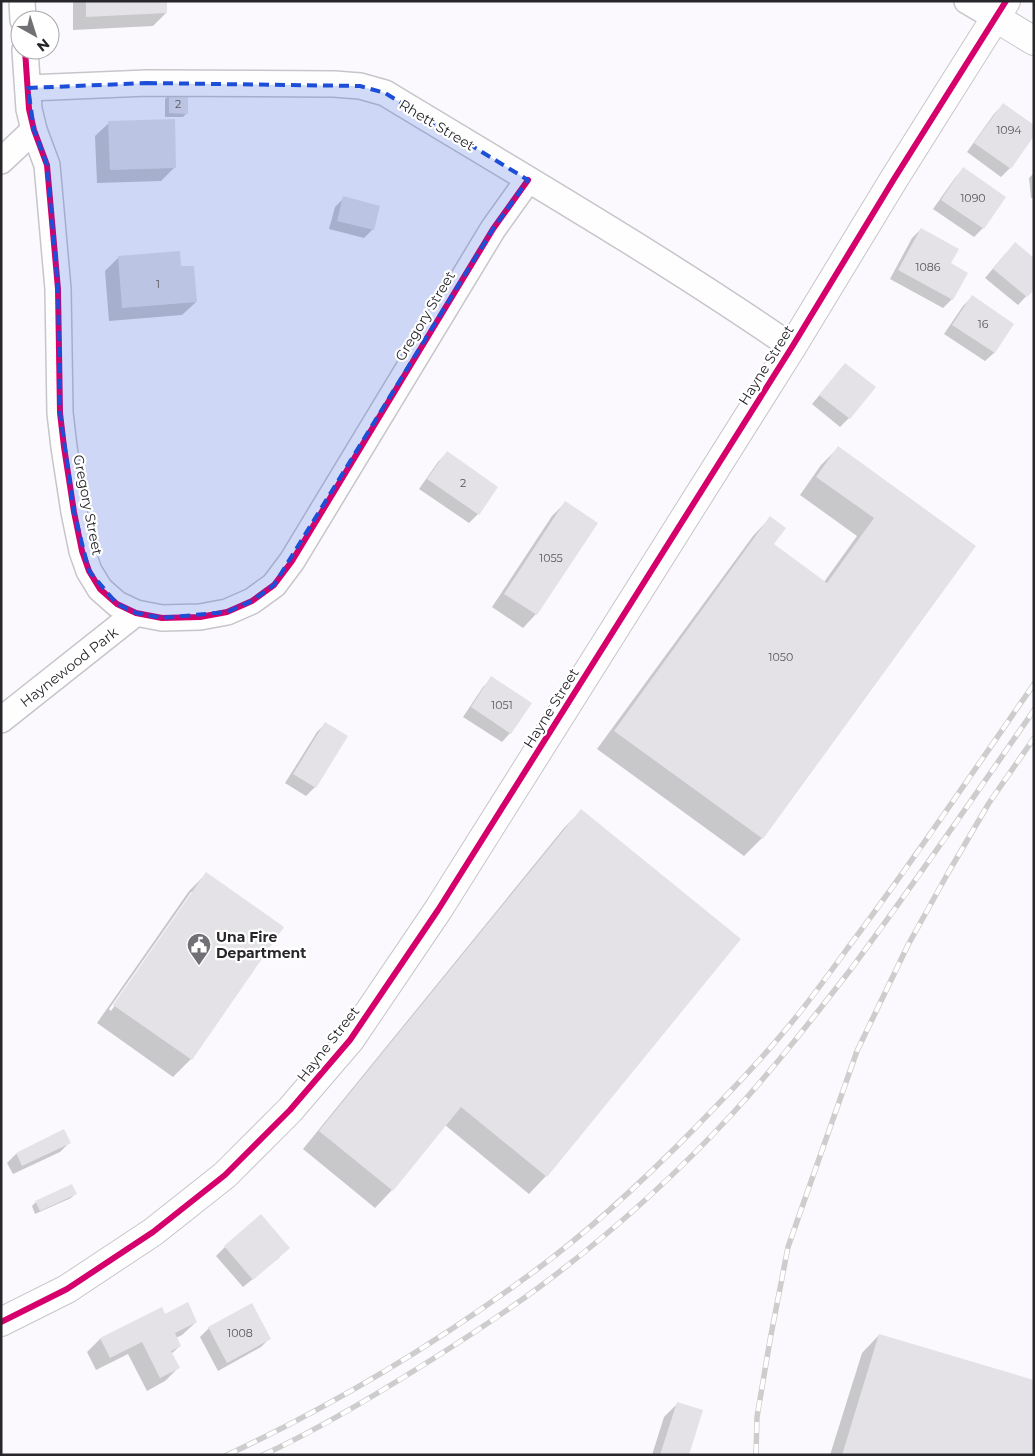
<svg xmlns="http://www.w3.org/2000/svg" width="1035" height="1456" viewBox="0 0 1035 1456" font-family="Montserrat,sans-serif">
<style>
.shadow{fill:#0003;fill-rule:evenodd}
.building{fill:#e4e2e6}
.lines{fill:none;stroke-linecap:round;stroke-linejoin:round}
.street-casing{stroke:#c7c5ca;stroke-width:28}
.secondary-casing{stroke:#c7c5ca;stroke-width:30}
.street{stroke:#fefeff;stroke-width:25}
.secondary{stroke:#fefeff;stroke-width:28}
.rail-casing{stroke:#cdcdcd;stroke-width:5.5}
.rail{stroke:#fff;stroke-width:4;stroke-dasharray:11;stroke-linecap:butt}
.cycleway-casing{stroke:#fff;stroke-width:9}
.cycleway{stroke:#d6006c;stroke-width:6}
.marked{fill:#1d4ed8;fill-opacity:0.2;stroke:#1d4ed8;stroke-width:4;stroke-dasharray:10 6;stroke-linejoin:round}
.labels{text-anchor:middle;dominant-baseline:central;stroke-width:4.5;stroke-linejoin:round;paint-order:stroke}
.number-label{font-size:11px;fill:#58575c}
.street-label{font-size:14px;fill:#27262b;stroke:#fff}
.poi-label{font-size:14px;font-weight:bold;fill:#27262b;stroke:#fff;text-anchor:start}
</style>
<rect width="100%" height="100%" fill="#fbf9fd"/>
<g class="shadow">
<path d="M73,1H166V13L153,26L73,30Z"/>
<path d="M169,95L187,113L183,117H165V99Z"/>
<path d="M1003,105L1010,168L1001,177L967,152L994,114Z"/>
<path d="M109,123L174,168L161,181L97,183L95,136Z"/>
<path d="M963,169L1004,197L983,228L974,237L933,209L955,178Z"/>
<path d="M1034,173V198H1031L1029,178Z"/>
<path d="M344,198L373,229L364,238L329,229L335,207Z"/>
<path d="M921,229L949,264L966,273L952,299L943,308L890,279L912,238Z"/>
<path d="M1006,253L1034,288L1018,305L985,278Z"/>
<path d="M119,257L196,302L182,315L109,321L105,271Z"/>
<path d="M972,297L1013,324L994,353L985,361L944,334L963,306Z"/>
<path d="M845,365L849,418L840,427L812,404Z"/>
<path d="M838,448L974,546L762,838L744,856L597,749L753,536L770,518L772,545L824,582L857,536L800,495L821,465Z"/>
<path d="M447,453L478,514L469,523L419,489L438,462Z"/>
<path d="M566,502L597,523L536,614L523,628L492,607L552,516Z"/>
<path d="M492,678L510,733L502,742L463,717L483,687Z"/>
<path d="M326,723L315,787L306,796L285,783L317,732Z"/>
<path d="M581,811L546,1176L529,1194L445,1125L392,1190L375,1208L303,1149L564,828Z"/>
<path d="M206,874L191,1059L173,1077L97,1023L189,891ZM191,892H194L111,1011L109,1009Z"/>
<path d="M64,1131L69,1143L60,1152L13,1174L7,1163L16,1154Z"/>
<path d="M75,1194L71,1198L35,1214L32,1206L36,1202Z"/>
<path d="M225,1247L280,1257L243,1287L216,1256Z"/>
<path d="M252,1305L270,1338L261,1347L218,1371L200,1337L209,1328Z"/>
<path d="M161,1308L165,1315L196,1322L182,1335L176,1338L180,1346L171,1354L178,1368L165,1381L147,1391L128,1354L96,1370L87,1352L100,1339Z"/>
<path d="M879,1335L1034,1455H830L862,1353Z"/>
<path d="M678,1403L688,1455H652L664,1417Z"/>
</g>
<g class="building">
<path d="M86,1H167V13L86,17Z"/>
<path d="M169,94H188V114L169,113Z"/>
<path d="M1003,103L1034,125V136L1011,169L974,143Z"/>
<path d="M175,119L176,168L110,170L108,121Z"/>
<path d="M963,167L1006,197L984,229L941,200Z"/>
<path d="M343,196L380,206L374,230L337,221Z"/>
<path d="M921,228L959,249L951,263L968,273L953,300L898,270Z"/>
<path d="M1015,242L1034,258V290L1027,297L993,269Z"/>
<path d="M180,251L181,266H194L197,302L122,308L118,256Z"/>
<path d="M972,295L1014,324L995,353L952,325Z"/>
<path d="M845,363L876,387L850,419L819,395Z"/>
<path d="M838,446L976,546L763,839L614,731L770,516L786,528L774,544L827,583L874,518L816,477Z"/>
<path d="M447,451L498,487L479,515L427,479Z"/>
<path d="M565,501L598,523L537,615L504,594Z"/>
<path d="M491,676L532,703L511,734L471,707Z"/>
<path d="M325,722L348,736L316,788L293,774Z"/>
<path d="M581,809L741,939L547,1177L461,1107L393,1191L319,1131Z"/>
<path d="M206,872L284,927L192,1060L113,1005Z"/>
<path d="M64,1129L71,1143L22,1166L16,1153Z"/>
<path d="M72,1184L77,1194L40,1211L35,1201Z"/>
<path d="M261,1214L290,1248L253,1280L224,1246Z"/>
<path d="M188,1302L197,1322L175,1333L181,1346L171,1351L180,1368L160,1378L142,1342L110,1358L100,1338L162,1307L165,1314Z"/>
<path d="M252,1303L271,1339L227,1363L208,1327Z"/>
<path d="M879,1334L1034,1380V1455H842Z"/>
<path d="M677,1402L703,1410L689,1455H660Z"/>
</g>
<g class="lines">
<defs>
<g id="street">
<path d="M22,1L23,20"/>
<path d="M967,1L996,18"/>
<path d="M25,50L29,109L34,130L47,165L58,289L60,413L64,447L74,512L82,551L89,571L100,589L117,604L136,613L162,618L200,617L227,612L252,601L274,585L292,561L493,229L528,180"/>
<path d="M28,88L147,83L334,84L360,86L385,93C522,176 660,256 792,347"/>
<path d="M1,161L34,130"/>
<path d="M1,720L136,613"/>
</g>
<g id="secondary">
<path d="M996,18L1034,41"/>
<path d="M1,1322L67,1289L153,1232L225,1175L290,1110L350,1040L438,910L465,867L792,347L894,179L1006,1"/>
</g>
</defs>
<use href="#street" class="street-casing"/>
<use href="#secondary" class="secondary-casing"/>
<use href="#street" class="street"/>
<use href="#secondary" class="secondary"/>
<defs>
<g id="rail">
<path d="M227,1455C332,1406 432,1346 525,1278C587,1234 643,1181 696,1127C729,1093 762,1059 792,1022C811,999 829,974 847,949C912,863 972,773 1034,684"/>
<path d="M263,1455C317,1430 369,1399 420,1367C460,1342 500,1316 538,1288C608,1236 674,1177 733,1113C775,1067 813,1018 851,969C914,884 974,797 1034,710"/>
<path d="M756,1455L757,1417L770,1340L788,1247L857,1051L908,945L948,873L989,803L1034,738"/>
</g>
</defs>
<use href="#rail" class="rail-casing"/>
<use href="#rail" class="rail"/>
<defs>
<g id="cycleway">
<path d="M25,50L29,109L34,130L47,165L58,289L60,413L64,447L74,512L82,551L89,571L100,589L117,604L136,613L162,618L200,617L227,612L252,601L274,585L292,561L493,229L528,180"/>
<path d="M1,1322L67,1289L153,1232L225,1175L290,1110L350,1040L438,910L465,867L792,347L894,179L1006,1"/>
</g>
</defs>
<use href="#cycleway" class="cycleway-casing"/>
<use href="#cycleway" class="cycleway"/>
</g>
<path class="marked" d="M147,83L360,86L385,93L528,180L493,229L274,585L252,601L227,612L162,618L136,613L117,604L89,571L74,512L60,413L58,289L47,165L34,130L28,88Z"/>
<defs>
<symbol id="civic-pin" viewBox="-11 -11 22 30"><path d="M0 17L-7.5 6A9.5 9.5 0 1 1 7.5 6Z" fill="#717074" stroke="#fff"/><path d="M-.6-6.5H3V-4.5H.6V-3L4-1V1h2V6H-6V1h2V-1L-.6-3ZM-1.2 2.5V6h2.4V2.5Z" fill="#fff"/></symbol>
</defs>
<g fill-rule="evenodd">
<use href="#civic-pin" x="185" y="931" width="28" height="38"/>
</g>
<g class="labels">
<g class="number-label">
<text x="178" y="104">2</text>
<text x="1009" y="130">1094</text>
<text x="973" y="198">1090</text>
<text x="928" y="267">1086</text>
<text x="158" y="284">1</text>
<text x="983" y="324">16</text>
<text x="463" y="483">2</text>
<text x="551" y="558">1055</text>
<text x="781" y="657">1050</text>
<text x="502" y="705">1051</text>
<text x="240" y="1333">1008</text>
</g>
<g class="street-label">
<text transform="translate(437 125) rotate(31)">Rhett Street</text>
<text transform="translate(425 316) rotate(-59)">Gregory Street</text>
<text transform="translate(766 365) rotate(-58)">Hayne Street</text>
<text transform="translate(88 505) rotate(79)">Gregory Street</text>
<text transform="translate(69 667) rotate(-38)">Haynewood Park</text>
<text transform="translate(551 708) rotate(-58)">Hayne Street</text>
<text transform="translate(328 1044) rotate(-52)">Hayne Street</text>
</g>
<g class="poi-label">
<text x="216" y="937">Una Fire<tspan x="216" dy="16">Department</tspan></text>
</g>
</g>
<rect width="1035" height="1456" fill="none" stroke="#27262b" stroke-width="5"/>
<g transform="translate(35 35) rotate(141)"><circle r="24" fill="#ffffff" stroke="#a9a8aa"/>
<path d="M0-4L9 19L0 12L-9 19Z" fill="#717074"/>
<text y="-8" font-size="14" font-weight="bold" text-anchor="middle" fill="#27262b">N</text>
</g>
</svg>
